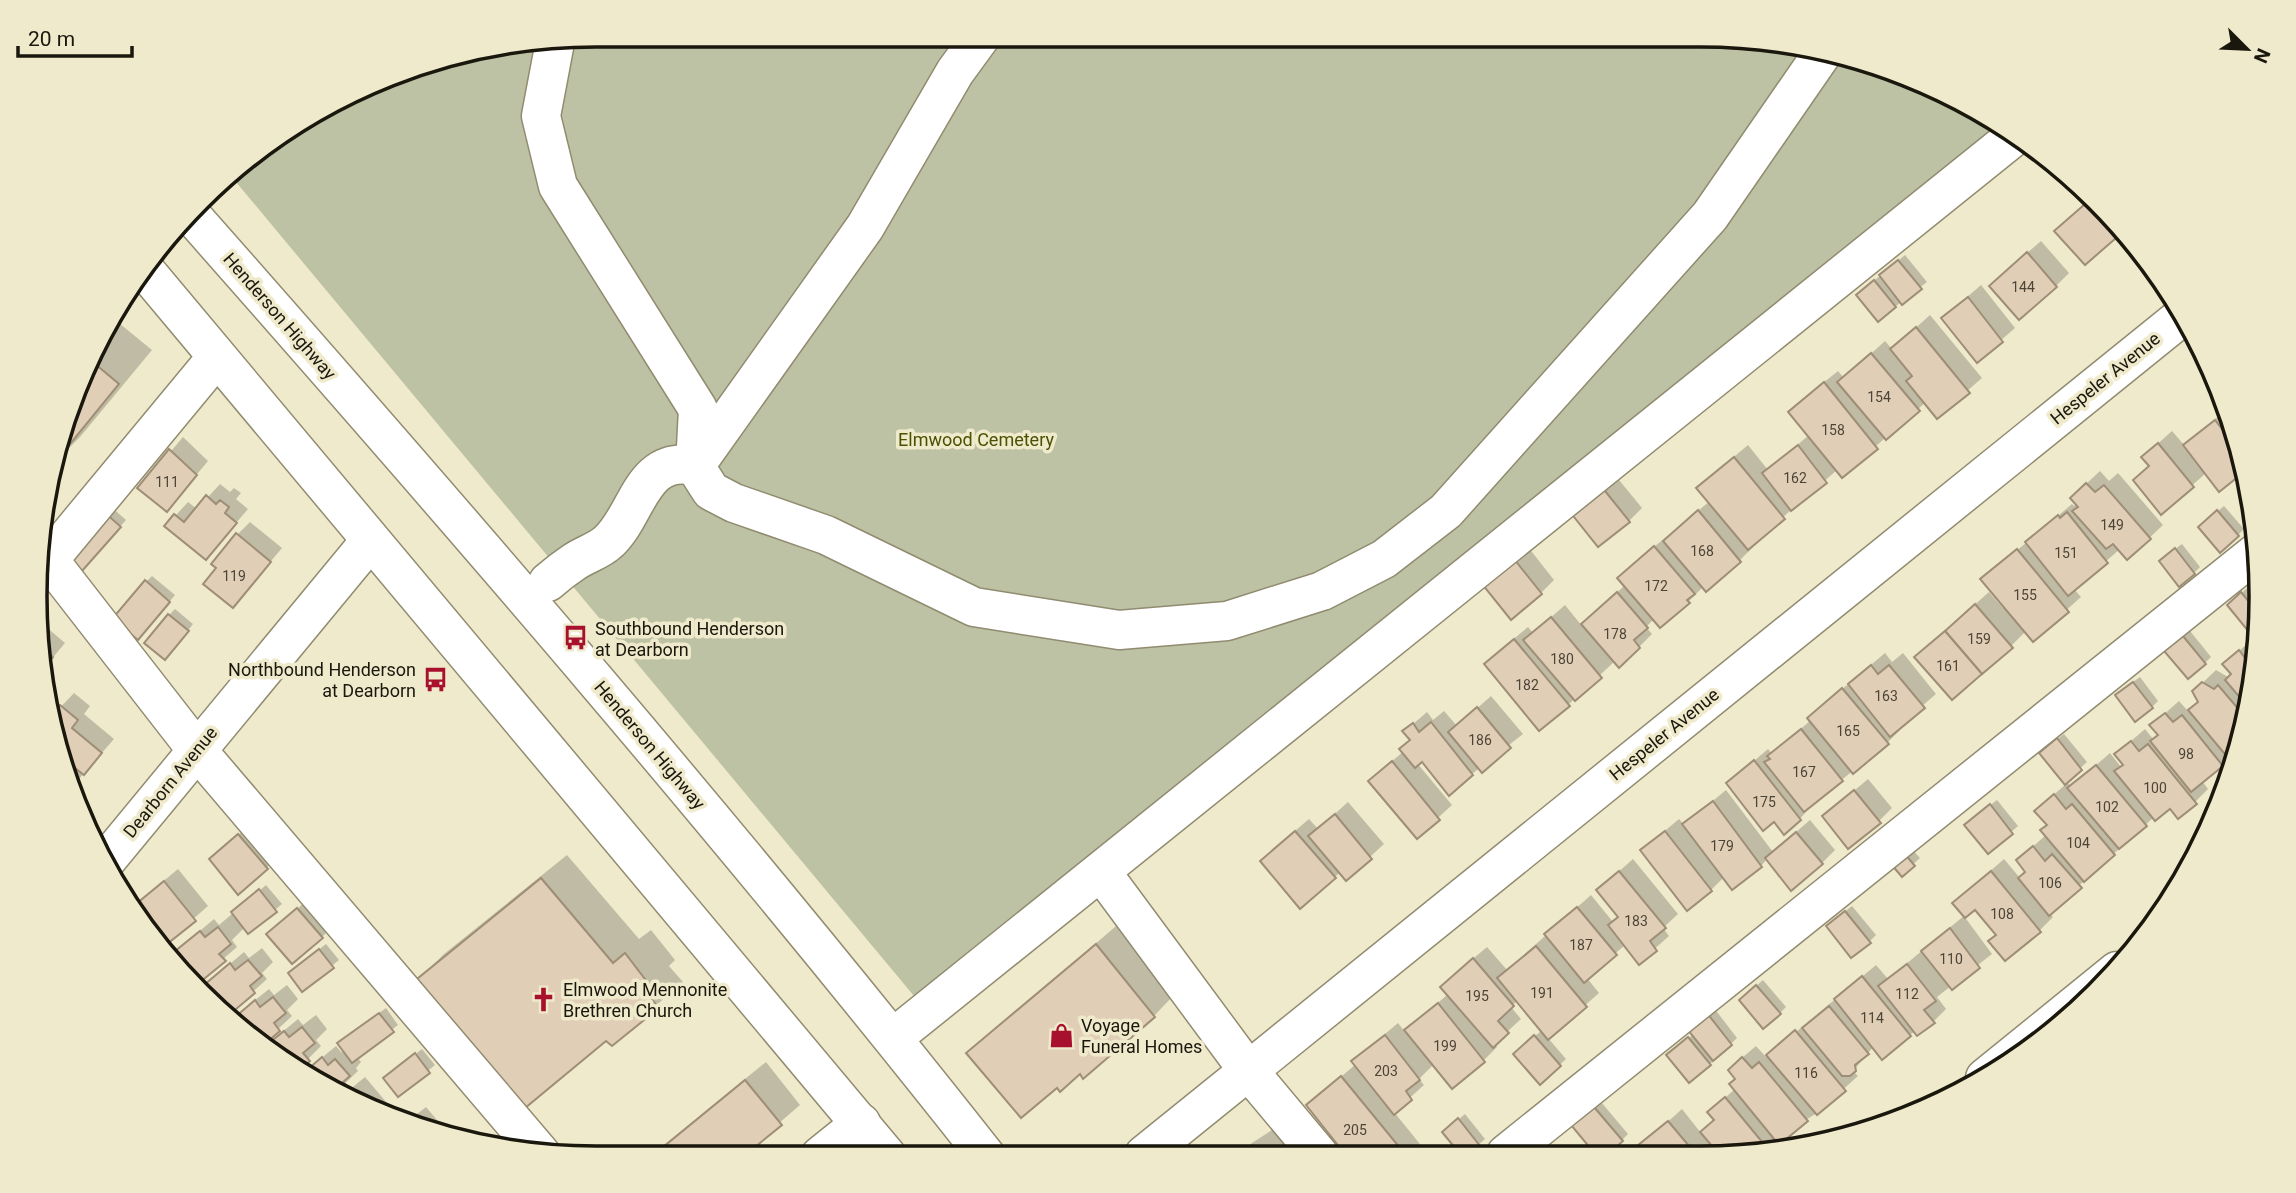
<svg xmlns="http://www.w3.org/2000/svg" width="2296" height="1193" viewBox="0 0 2296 1193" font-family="Roboto,sans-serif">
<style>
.green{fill:#bcc2a3}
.shadow{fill:#0003}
.building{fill:#e0ceb6;stroke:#9e8e77;stroke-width:2}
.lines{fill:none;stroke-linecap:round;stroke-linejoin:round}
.minor-casing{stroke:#918b70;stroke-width:41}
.major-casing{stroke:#918b70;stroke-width:41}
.minor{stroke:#fff;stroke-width:38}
.major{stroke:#fff;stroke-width:38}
.labels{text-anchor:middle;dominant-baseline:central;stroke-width:7;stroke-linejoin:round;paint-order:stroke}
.number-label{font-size:14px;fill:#4c4537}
.street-label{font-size:18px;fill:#1a170d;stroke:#f0eacd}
.park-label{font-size:18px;fill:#4a5202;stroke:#f0eacd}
.poi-label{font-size:18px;fill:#1a170d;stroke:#f0eacd;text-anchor:start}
.rim{fill:none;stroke:#1a170d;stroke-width:3.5}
</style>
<rect width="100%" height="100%" fill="#f0eacd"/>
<path class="green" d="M597,35L1736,36L1845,54L1948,93L2004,128L919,1002L231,176L254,151L416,65Z"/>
<g class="shadow">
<path d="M2092,198L2123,229L2085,263Z"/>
<path d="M2041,241L2069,273L2056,286L2004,273Z"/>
<path d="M1905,255L1927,282L1878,320L1864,289Z"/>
<path d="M1981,285L2015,328L1977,361L1943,318Z"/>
<path d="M1930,315L1982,378L1938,416L1926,402L1842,476L1837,470L1751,545L1753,547L1740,560L1706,589L1704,586L1688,602L1654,619L1646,627L1652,634L1639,647L1615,661L1569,704L1499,651L1528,627L1533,633L1565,605L1582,626L1625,585L1632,565L1710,501L1712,475L1748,445L1768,470L1809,435L1790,412L1803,399L1838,371L1844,378L1885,341L1892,349Z"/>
<path d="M114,319L152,350L80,437L53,464L54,452Z"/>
<path d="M2224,401L2231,416L2244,470L2220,490L2206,473L2161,513L2151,465L2143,457L2172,431L2185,446L2222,413Z"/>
<path d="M183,437L208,461L167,510L140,488Z"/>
<path d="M2100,471L2109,481L2118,473L2163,525L2128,558L2120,549L2074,589L2081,597L2033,640L2026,631L2011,646L1930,644L1989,592L2003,608L2005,606L1983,579L2072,504L2074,506L2077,504L2085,485Z"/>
<path d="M1615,475L1642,508L1629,521L1572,512Z"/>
<path d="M220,484L230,492L234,488L241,493L236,499L248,509L206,558L167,525L188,502L197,509Z"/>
<path d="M109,505L126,520L88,563Z"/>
<path d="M2224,506L2244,529L2238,535L2206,521Z"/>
<path d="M250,522L282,548L233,606L237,535Z"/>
<path d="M2182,544L2200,567L2194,573L2167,555Z"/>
<path d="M1528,547L1554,580L1541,593L1484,584Z"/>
<path d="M152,576L175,595L144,632L146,582Z"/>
<path d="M2248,587L2259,600V620L2249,629L2235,599Z"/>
<path d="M175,609L193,624L171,652L169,615Z"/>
<path d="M38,620L65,643L44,668L36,634Z"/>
<path d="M2190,631L2211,657L2205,663L2173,645Z"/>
<path d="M2252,639L2258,646L2242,742L2202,781L2208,789L2195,802L2170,806L2154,817L2049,913L2053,917L2040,930L2005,959L1997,934L1975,907L1964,916L1992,954L1937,997L1946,1009L1933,1022L1909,1035L1874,1046L1853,1071L1858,1076L1817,1113L1776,1138L1770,1145L1774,1150L1770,1153L1632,1154L1682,1109L1701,1133L1715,1119L1709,1112L1735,1089L1737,1079L1730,1070L1743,1057L1756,1046L1766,1057L1876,965L1888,979L1965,915L1954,903L2004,859L2020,878L2027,871L2018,860L2047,834L2050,798L2066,784L2047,747L2064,734L2087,762L2066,781L2071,787L2110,753L2121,767L2124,764L2117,755L2130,742L2145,729L2153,739L2160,734L2152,725L2179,701L2187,710L2196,704L2199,701L2194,691L2216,670L2228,677L2233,673L2225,664Z"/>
<path d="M1885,653L1892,662L1903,653L1936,694L1898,727L1900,730L1887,743L1812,804L1800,819L1774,820L1728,783L1768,749L1772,754L1811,720L1822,706Z"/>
<path d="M2140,677L2158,701L2152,707L2123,689Z"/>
<path d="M74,693L90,706L84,714L114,739L72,787L55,713Z"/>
<path d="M1491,696L1523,734L1472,774L1422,760L1417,763L1452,805L1417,837L1384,768L1404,751L1411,739L1405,731L1427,712L1433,720L1444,711L1457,726Z"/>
<path d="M1868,779L1892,808L1879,821L1824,816Z"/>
<path d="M1726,790L1773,852L1810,820L1835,850L1822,863L1767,859L1761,866L1724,877L1711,890L1642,850L1679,819L1684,825Z"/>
<path d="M1997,800L2018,826L1988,852L1973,819Z"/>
<path d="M1348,802L1384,844L1346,879L1340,872L1335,877L1275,848L1309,819L1318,829Z"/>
<path d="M245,829L273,862L266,868L217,853Z"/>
<path d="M1911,848L1920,858L1902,874L1894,864Z"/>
<path d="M567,855L639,939L651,930L675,960L669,966L683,982L612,1044L606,1039L419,979L444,954Z"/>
<path d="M1633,859L1678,914L1663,928L1669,936L1639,963L1625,945L1587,978L1599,993L1548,1038L1566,1059L1541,1083L1515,1054L1542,1030L1518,1000L1511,1007L1521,1019L1494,1044L1497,1047L1484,1060L1452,1086L1434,1064L1419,1079L1424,1085L1394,1112L1428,1154H1348L1308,1105L1356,1064L1354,1062L1367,1049L1398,1023L1405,1032L1448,994L1455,974L1487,947L1507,970L1591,895L1613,922L1620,916L1598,890Z"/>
<path d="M178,869L208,906L161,947L130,909Z"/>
<path d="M266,885L282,904L249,932L245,927L232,940L237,947L193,985L169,957L214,919L219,925Z"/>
<path d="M304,903L328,931L322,937L274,928Z"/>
<path d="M1852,906L1876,935L1870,941L1834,920Z"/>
<path d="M1116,926L1173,996L1154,1016L1080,1071L969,1053Z"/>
<path d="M326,944L339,960L302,990L296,967Z"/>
<path d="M262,948L273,962L262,973L267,979L228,1014L198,991L244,952L249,958Z"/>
<path d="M1763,980L1786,1007L1780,1013L1747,994Z"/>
<path d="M287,985L298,999L287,1010L292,1016L265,1041L233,1018L269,989L274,995Z"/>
<path d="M386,1008L398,1025L357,1057L361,1062L356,1068L358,1071L336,1092L307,1070L336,1046L342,1053L346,1037Z"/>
<path d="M1714,1008L1737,1038L1710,1064L1674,1049L1694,1034Z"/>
<path d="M316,1015L327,1029L316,1040L321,1046L301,1066L269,1043L298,1019L303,1025Z"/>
<path d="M422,1049L435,1065L398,1095L392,1072Z"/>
<path d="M766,1062L800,1105L741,1156L649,1157Z"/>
<path d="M365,1077L387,1103L379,1112L342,1096Z"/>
<path d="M1601,1102L1628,1134L1622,1140L1573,1125Z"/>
<path d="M426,1107L453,1139L407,1122Z"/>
<path d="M1465,1114L1485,1139L1468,1154H1462L1444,1132Z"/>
<path d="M1275,1128L1296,1155H1239L1249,1145Z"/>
<path d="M1553,1147L1559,1154H1545Z"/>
</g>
<g class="building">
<path d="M2039,151H2042L2073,181L2068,186Z"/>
<path d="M2092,198L2123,232L2085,265L2054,231Z"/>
<path d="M2027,252L2057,287L2019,320L1989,286Z"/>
<path d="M1898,260L1922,289L1902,305L1879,275Z"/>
<path d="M1874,280L1896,307L1878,322L1856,295Z"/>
<path d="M1968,297L2003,342L1977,363L1941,318Z"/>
<path d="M1916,327L1970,393L1937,419L1906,381L1912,376L1890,349Z"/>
<path d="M1871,353L1920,411L1886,440L1837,382Z"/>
<path d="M94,363L119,384L53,465L54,452Z"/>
<path d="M1824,382L1878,449L1842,478L1788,412Z"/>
<path d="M2224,400L2231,416L2235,431L2215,407Z"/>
<path d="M2215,420L2240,452L2244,472L2219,492L2183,445Z"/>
<path d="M2158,443L2194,487L2161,515L2133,480L2149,466L2141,457Z"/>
<path d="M1798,445L1827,483L1791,511L1762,473Z"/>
<path d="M169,449L197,475L167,512L137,488Z"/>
<path d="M1734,457L1785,519L1748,550L1696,488Z"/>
<path d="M2086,483L2095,492L2104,485L2151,539L2127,560L2113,544L2106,549L2072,511L2078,507L2070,498Z"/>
<path d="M1601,486L1630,522L1598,547L1570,512Z"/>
<path d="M206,495L216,504L220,500L229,507L225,513L237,523L206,560L164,526L174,514L184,522Z"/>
<path d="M102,510L121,527L82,571L64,555Z"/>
<path d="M1698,510L1741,562L1706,592L1663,541Z"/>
<path d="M2217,510L2239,536L2220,553L2198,527Z"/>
<path d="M2067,512L2108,563L2068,596L2025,542L2058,515L2060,518Z"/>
<path d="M236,533L271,562L233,608L203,584L216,568L211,564Z"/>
<path d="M1654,546L1695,594L1687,600L1690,603L1660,628L1617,578Z"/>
<path d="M2175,548L2195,574L2179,587L2159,561Z"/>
<path d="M2017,549L2069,612L2033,642L1980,579Z"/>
<path d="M1514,559L1542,594L1511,620L1482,584Z"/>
<path d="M145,580L170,602L138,640L112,619Z"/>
<path d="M1617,592L1648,628L1634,640L1640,648L1619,668L1581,624Z"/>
<path d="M2241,592L2259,614V623L2249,632L2227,605Z"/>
<path d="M1975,604L2013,648L1982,674L1945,631Z"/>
<path d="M168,614L189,631L165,660L144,643Z"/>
<path d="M1551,617L1602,678L1575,701L1523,640Z"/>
<path d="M1945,631L1982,674L1952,700L1914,657Z"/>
<path d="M2183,636L2206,664L2188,679L2164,651Z"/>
<path d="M1514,639L1570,706L1539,731L1484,664Z"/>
<path d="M39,645L53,657L44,668Z"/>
<path d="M2239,650L2248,662L2256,656L2248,707L2225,680L2231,674L2222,664Z"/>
<path d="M1871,665L1878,674L1889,665L1925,708L1890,737L1848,684Z"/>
<path d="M2133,682L2153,708L2135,722L2115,695Z"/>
<path d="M2202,682L2214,689L2218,685L2246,718L2239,751L2229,759L2188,710L2198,702L2192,691Z"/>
<path d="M1842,688L1889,744L1853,774L1807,718Z"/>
<path d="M60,705L78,720L72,728L102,753L84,775L66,761L54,711Z"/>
<path d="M1477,707L1511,748L1482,773L1448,732Z"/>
<path d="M2165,713L2173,722L2182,715L2223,766L2191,792L2150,741L2158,735L2149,725Z"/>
<path d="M1431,722L1473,775L1449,796L1422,762L1415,768L1399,749L1410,740L1402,731L1413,723L1419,732Z"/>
<path d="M1801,729L1843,781L1804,812L1764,762L1770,759L1767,756Z"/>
<path d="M2057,738L2082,770L2065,785L2039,753Z"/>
<path d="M2131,741L2139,751L2148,744L2197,804L2178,819L2170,809L2155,821L2114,771L2123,765L2114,754Z"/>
<path d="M1754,760L1801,820L1784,835L1774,822L1763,831L1726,783Z"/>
<path d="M1392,761L1440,820L1417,839L1368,781Z"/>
<path d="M2096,765L2147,826L2119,849L2067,788Z"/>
<path d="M68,772L78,780L72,787Z"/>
<path d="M1854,790L1881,823L1848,849L1822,816Z"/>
<path d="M2054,794L2066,809L2072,804L2115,855L2084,882L2040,830L2047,825L2034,811Z"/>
<path d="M1713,801L1762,867L1732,890L1682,824Z"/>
<path d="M1990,804L2013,834L1988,854L1964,825Z"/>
<path d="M1335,814L1372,859L1346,881L1308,836Z"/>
<path d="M1295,831L1336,878L1300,909L1260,861Z"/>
<path d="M1665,831L1712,891L1687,911L1640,850Z"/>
<path d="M1796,832L1823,864L1791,891L1765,858Z"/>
<path d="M238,834L268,869L238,895L209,859Z"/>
<path d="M2033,846L2045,861L2052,854L2082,888L2049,916L2018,878L2025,872L2016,860Z"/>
<path d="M1904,853L1915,866L1902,877L1891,864Z"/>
<path d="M1619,871L1666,928L1650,941L1657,951L1639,965L1608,925L1618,917L1596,890Z"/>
<path d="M1991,871L2041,932L2005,961L1988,941L1996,935L1975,910L1965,918L1952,903Z"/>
<path d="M541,878L613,963L625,953L651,987L645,991L659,1008L612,1046L606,1041L525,1108L417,979Z"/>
<path d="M164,881L196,921L162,948L130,909Z"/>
<path d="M259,889L277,912L248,934L231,912Z"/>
<path d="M1577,907L1617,955L1584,983L1544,934Z"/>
<path d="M297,908L323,938L292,964L266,934Z"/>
<path d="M1845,911L1871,943L1851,958L1826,926Z"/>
<path d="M218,927L231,944L219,954L226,961L194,987L169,956L200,931L205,937Z"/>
<path d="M1950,928L1980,968L1952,990L1921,951Z"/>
<path d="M1096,944L1155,1017L1083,1079L1080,1074L1060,1092L1057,1088L1021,1118L966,1053Z"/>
<path d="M1536,946L1587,1007L1548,1040L1497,978Z"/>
<path d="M319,949L334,968L302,992L288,973Z"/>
<path d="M1473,958L1514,1006L1498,1021L1509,1033L1493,1048L1440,987Z"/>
<path d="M248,960L262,976L250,986L255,993L229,1015L197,991L230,963L235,970Z"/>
<path d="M1907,964L1936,1001L1924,1010L1935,1023L1917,1036L1878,986Z"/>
<path d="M1862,976L1911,1036L1882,1060L1834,999Z"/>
<path d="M1756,985L1781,1014L1763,1029L1739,1000Z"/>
<path d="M273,997L286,1013L274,1023L280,1031L267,1042L234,1018L255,1000L260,1007Z"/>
<path d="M1438,1003L1485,1062L1452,1089L1404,1030Z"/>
<path d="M1829,1006L1869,1054L1855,1065L1856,1071L1850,1076H1842L1802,1028Z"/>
<path d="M379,1013L394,1032L352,1063L337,1043Z"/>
<path d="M1707,1013L1732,1045L1713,1061L1687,1029Z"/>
<path d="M302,1027L315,1043L303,1053L310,1061L302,1067L269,1043L284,1031L289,1037Z"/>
<path d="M1795,1030L1846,1091L1817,1115L1766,1055Z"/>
<path d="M1385,1035L1420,1080L1406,1091L1412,1100L1394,1115L1351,1061Z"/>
<path d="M1534,1035L1561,1066L1540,1085L1513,1054Z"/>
<path d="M1688,1037L1711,1065L1689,1083L1666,1055Z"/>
<path d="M415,1053L430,1073L398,1097L383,1078Z"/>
<path d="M322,1057L328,1065L335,1059L350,1076L343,1082L346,1085L338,1093L307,1070Z"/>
<path d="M1742,1057L1752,1068L1759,1062L1808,1121L1779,1145L1729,1084L1735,1079L1728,1070Z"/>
<path d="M1341,1076L1405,1154H1345L1306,1105Z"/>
<path d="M745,1080L782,1125L744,1156L651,1157Z"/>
<path d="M351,1088L367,1107L342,1096Z"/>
<path d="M1725,1097L1768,1149L1763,1153H1718L1700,1132L1714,1120L1707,1112Z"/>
<path d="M1594,1107L1623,1141L1608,1154H1595L1571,1125Z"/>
<path d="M1458,1118L1480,1146L1470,1154H1460L1442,1132Z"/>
<path d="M1668,1121L1695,1153L1643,1154L1637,1146Z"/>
<path d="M1254,1146L1262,1155H1241L1245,1152Z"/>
</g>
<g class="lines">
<defs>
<g id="minor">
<path d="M555,42L541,116L558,186L698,409L695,466L711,491L734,503L826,535L974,607L1119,630L1227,621L1322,591L1384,559L1446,511L1710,216L1824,51"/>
<path d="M695,466L865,227L955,72L982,35"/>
<path d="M49,560L196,749L541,1154"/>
<path d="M43,567L216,358"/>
<path d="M548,582C556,575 565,568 574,562C584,555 598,551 607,543C638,517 640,454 695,466"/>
<path d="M105,862L370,541"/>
<path d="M1102,873L1247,1069L1319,1155"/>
<path d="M893,1038L2016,135"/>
<path d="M1985,1078L2117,971"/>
<path d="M1506,1154L2257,552"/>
<path d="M820,1156L861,1123"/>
</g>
<g id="major">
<path d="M193,217C464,524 732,834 986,1156"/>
<path d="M144,269L887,1156"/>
<path d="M1144,1155L2185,314"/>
</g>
</defs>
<use href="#minor" class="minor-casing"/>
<use href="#major" class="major-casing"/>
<use href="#minor" class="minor"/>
<use href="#major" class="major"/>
</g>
<defs>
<symbol id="bus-bare" viewBox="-9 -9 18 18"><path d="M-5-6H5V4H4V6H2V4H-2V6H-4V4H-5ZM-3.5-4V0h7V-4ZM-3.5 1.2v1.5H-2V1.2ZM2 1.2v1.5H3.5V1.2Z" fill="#a8112e" stroke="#f0eacd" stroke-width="2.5" paint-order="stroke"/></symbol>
<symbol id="church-bare" viewBox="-9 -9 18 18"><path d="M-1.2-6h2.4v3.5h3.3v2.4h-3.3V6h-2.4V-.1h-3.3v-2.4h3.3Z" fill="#a8112e" stroke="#f0eacd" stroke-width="2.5" paint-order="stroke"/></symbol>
<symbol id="shop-bare" viewBox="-9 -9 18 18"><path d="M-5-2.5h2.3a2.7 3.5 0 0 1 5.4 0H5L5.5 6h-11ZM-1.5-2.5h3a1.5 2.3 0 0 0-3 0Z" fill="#a8112e" stroke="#f0eacd" stroke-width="2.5" paint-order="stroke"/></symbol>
</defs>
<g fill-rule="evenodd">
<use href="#bus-bare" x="558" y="620" width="35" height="35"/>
<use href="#bus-bare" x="418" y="662" width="35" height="35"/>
<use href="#church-bare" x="526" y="982" width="35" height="35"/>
<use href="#shop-bare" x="1044" y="1018" width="35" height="35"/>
</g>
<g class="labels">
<g class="number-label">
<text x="2023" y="287">144</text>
<text x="1879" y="397">154</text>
<text x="1833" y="430">158</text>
<text x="1795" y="478">162</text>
<text x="167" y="482">111</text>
<text x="2112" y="525">149</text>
<text x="1702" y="551">168</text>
<text x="2066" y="553">151</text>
<text x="234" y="576">119</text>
<text x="1656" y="586">172</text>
<text x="2025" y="595">155</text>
<text x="1615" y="634">178</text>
<text x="1979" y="639">159</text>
<text x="1562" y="659">180</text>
<text x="1948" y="666">161</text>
<text x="1527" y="685">182</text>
<text x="1886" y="696">163</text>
<text x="1848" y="731">165</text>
<text x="1480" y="740">186</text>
<text x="2186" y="754">98</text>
<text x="1804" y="772">167</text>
<text x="2155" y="788">100</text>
<text x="1764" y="802">175</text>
<text x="2107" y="807">102</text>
<text x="2078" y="843">104</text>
<text x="1722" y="846">179</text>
<text x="2050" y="883">106</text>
<text x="2002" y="914">108</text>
<text x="1636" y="921">183</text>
<text x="1581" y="945">187</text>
<text x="1951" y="959">110</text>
<text x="1542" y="993">191</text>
<text x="1907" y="994">112</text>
<text x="1477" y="996">195</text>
<text x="1872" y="1018">114</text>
<text x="1445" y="1046">199</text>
<text x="1386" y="1071">203</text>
<text x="1806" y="1073">116</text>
<text x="1355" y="1130">205</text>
</g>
<g class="street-label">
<text transform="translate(280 316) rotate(49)">Henderson Highway</text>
<text transform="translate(2105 378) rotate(-39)">Hespeler Avenue</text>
<text transform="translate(1664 734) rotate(-39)">Hespeler Avenue</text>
<text transform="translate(650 745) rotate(50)">Henderson Highway</text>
<text transform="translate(170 782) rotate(-51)">Dearborn Avenue</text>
</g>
<g class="park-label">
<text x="976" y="439">Elmwood Cemetery</text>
</g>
<g class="poi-label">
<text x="595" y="628">Southbound Henderson<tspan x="595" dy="21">at Dearborn</tspan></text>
<text x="416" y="669" text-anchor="end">Northbound Henderson<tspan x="416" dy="21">at Dearborn</tspan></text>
<text x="563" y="989">Elmwood Mennonite<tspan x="563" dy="21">Brethren Church</tspan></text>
<text x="1081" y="1025">Voyage<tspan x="1081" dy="21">Funeral Homes</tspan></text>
</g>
</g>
<path d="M0 0H2296V1193H0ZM596 47H1700A549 549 0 0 1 2249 596V597A549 549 0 0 1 1700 1146H596A549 549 0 0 1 47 597V596A549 549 0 0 1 596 47Z" fill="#f0eacd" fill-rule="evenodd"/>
<path class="rim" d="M596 47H1700A549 549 0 0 1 2249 596V597A549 549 0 0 1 1700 1146H596A549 549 0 0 1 47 597V596A549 549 0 0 1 596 47Z"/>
<g transform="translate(2247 49) rotate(114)" stroke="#f0eacd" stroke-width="5" paint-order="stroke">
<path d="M0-5L12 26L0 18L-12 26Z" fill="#1a170d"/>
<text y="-10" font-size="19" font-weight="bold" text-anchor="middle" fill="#1a170d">N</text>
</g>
<path d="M18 46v10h114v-10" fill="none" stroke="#1a170d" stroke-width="3.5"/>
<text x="28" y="46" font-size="21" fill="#1a170d" stroke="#f0eacd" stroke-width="5" paint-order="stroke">20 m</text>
</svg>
